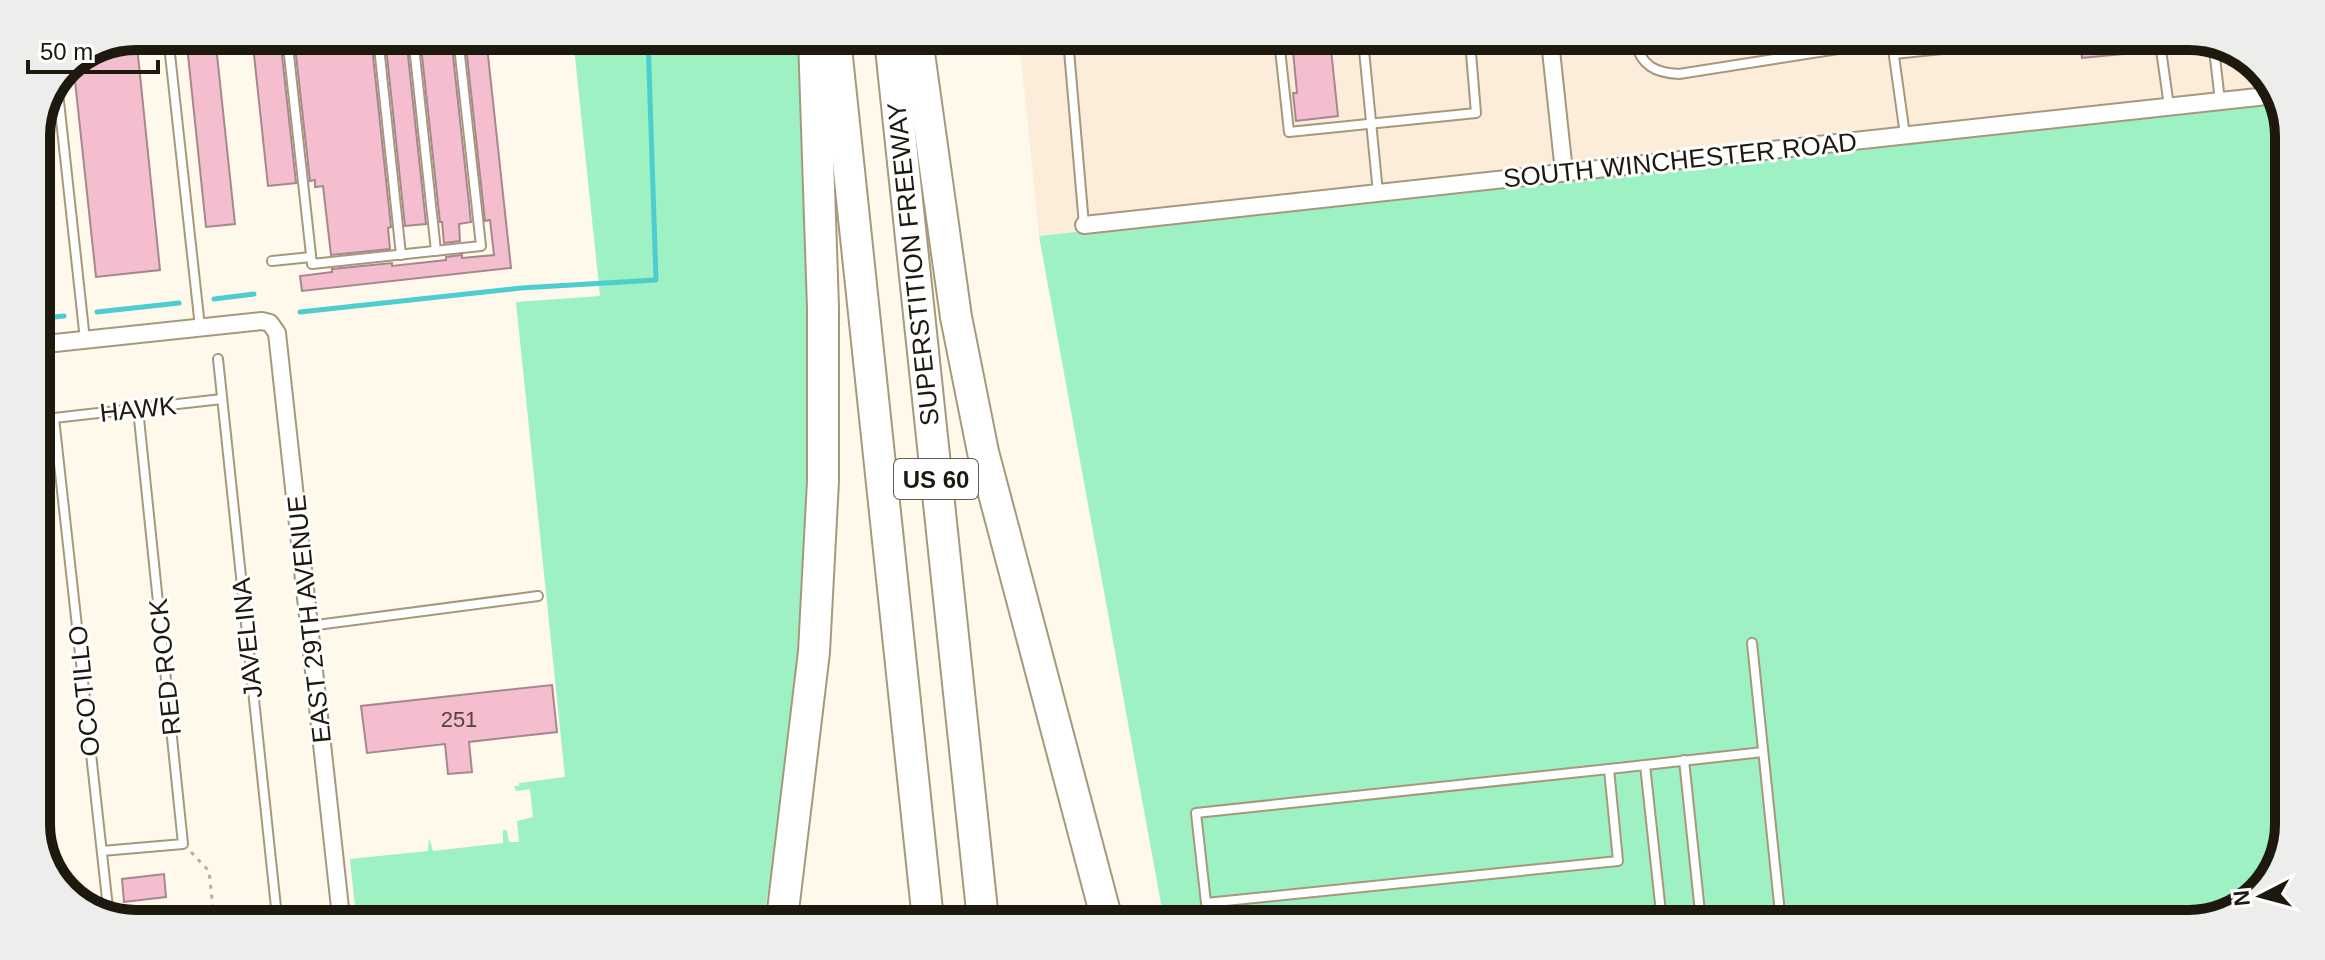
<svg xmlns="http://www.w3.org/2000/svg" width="2325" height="960" viewBox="0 0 2325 960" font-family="Arial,sans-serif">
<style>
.industrial{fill:#fcedda}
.green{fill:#9df1c3}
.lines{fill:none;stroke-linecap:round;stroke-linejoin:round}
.stream{stroke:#4dcdcf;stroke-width:5}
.building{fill:#f4bece;stroke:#a78690;stroke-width:2}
.lane-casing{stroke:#a6987b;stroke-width:12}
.street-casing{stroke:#a6987b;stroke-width:20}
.highway-casing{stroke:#a6987b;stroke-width:34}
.path{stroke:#b5afa3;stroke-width:3;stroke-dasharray:4 6;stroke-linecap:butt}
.lane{stroke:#fff;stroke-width:8}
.street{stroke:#fff;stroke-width:16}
.highway{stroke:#fff;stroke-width:30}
.labels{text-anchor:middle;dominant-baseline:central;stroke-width:6;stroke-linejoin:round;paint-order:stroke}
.number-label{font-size:22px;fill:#54423e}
.shield{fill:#fff;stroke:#625e56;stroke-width:2}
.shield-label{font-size:24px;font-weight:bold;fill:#1e190e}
.street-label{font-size:26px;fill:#1e190e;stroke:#fff}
.rim{fill:none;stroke:#1e190e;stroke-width:10}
</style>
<rect width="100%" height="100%" fill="#fff9ec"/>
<path class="industrial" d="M1019,39L2227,43L2269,75L2275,92L1039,236Z"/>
<g class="green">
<path d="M573,38H801L809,286L811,541L790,743L764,919L356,917L350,859L428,851L429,838L433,851L503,843V830H507L509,842H519L517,821L533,817L530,789L516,791L514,786H519V783L565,777L516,302L600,296Z"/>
<path d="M2277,98L2289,129L2282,862L2245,907L2189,924L1164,920L1039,236Z"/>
</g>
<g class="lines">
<g class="stream">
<path d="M214,299L254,294"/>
<path d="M97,312L179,303"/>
<path d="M300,312L521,288L656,280L648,38"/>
<path d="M36,319L64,316"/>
</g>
</g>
<g class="building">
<path d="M136,36L160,270L96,277L73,62Z"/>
<path d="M186,36H215L235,224L206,227Z"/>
<path d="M252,36L280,37L296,183L268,186Z"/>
<path d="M294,37H371L391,227L388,228L390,249L331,255L323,186L315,187V180L310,181Z"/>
<path d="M385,37H406L426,224L405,226Z"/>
<path d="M420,37H451L471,222L459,224L460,241L444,243L442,222H440Z"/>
<path d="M465,37H486L511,268L302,291L300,276L332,272V269L392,263V266L446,260V257L462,255V258L494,255L490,220L485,221Z"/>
<path d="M1292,40H1330L1338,116L1296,121L1293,93H1297Z"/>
<path d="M2080,43H2133V53L2082,58Z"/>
<path d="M552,685L557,732L469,742L472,772L448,774L445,744L367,753L361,706Z"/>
<path d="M164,874L166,897L124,902L122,879Z"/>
</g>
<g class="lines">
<defs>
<g id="lane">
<path d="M168,36L200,327"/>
<path d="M287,37L312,264L481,246L458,37"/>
<path d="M378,37L401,255"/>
<path d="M413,37L436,251"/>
<path d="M1068,39L1084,225"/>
<path d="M1279,40L1289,132L1476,113L1470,41"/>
<path d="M1363,40L1378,193"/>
<path d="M1635,41C1641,66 1656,73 1679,74L1883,42"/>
<path d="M1892,42L1905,135"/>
<path d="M2160,43L2169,106"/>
<path d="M1894,54L2000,43"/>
<path d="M57,83L85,340"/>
<path d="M2220,101L2214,49L2232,47"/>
<path d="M272,261L311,257"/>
<path d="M218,359L277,917"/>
<path d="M309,626L538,596"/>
<path d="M1752,643L1781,923"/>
<path d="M1684,760L1701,922"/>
<path d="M1645,765L1662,922"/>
<path d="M1609,769L1618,861L1206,903L1196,813Z"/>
<path d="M1609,769L1763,752"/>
<path d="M102,851L183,844L138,409"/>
<path d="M109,917L54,418L222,399"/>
<path d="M240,917L276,913"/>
<path d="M1690,922L1780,912"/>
</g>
<g id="street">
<path d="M1550,41L1564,172"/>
<path d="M1084,225L2276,95"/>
<path d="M36,345L262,321L270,323L277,333L341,917"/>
</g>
<g id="highway">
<path d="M835,38L928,920"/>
<path d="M890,39L983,920"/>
<path d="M917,39L956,317L983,452L1107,920"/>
<path d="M782,919L814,652L823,481V308L814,38"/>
</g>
</defs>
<use href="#lane" class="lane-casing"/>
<use href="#street" class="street-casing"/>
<use href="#highway" class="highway-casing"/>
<path class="path" d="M191,852L209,871L214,917"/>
<use href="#lane" class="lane"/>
<use href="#street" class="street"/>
<use href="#highway" class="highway"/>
</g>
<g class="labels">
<g class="number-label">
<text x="459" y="719">251</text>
</g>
<rect class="shield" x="894" y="459" width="84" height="40" rx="6"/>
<g class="shield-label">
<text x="936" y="479">US 60</text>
</g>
<g class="street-label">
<text transform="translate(1680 160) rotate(-6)">SOUTH WINCHESTER ROAD</text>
<text transform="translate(913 264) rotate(-96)">SUPERSTITION FREEWAY</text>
<text transform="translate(138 409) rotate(-6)">HAWK</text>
<text transform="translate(309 619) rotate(-96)">EAST 29TH AVENUE</text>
<text transform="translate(247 638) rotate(-96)">JAVELINA</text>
<text transform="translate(165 667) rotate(-96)">RED ROCK</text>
<text transform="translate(84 691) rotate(-96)">OCOTILLO</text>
</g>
</g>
<path d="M0 0H2325V960H0ZM136 50H2189A86 86 0 0 1 2275 136V824A86 86 0 0 1 2189 910H136A86 86 0 0 1 50 824V136A86 86 0 0 1 136 50Z" fill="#ededec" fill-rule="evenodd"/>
<path class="rim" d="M136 50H2189A86 86 0 0 1 2275 136V824A86 86 0 0 1 2189 910H136A86 86 0 0 1 50 824V136A86 86 0 0 1 136 50Z"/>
<g transform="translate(2261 896) rotate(264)" stroke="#ffffff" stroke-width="6" paint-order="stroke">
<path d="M0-6L14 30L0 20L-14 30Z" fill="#1e190e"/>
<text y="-12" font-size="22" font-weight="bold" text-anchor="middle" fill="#1e190e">N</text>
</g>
<path d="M28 60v12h130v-12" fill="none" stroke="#1e190e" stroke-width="4"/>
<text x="40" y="60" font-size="24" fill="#1e190e" stroke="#ffffff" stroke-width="6" paint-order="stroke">50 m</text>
</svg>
